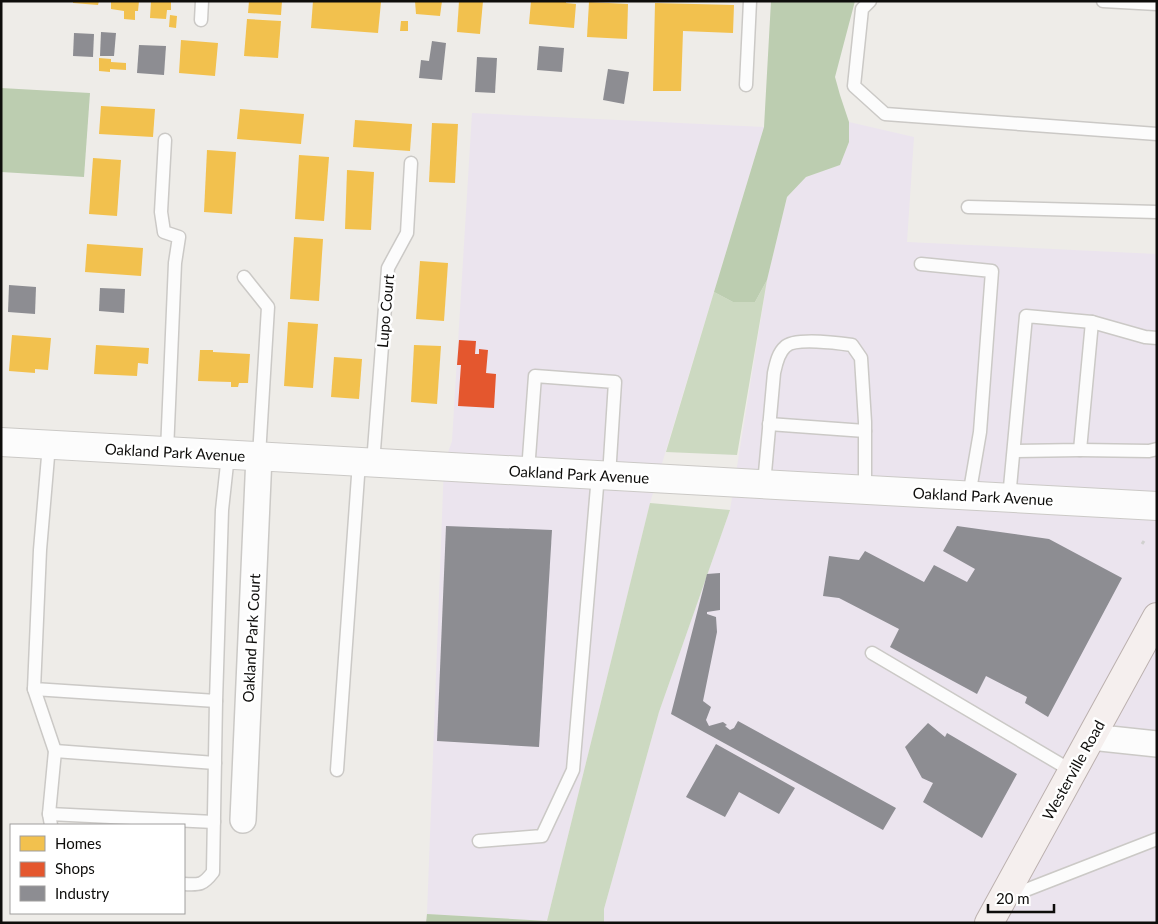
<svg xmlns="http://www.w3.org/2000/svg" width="1158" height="924" viewBox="0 0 1158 924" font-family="Lato,sans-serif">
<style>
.industrial{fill:#ebe4ee}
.green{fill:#ccd9c1}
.forest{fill:#bccdb0}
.homes{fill:#f2c14e}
.shops{fill:#e4572e}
.industry{fill:#8d8d92}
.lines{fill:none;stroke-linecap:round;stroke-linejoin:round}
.lane-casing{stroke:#cbc9c6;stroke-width:15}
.street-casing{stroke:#cbc9c6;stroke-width:28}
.secondary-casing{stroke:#cbc9c6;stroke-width:30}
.primary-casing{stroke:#bbb0ae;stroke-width:30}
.path{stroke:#d1d1cf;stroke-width:3;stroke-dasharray:5 2.5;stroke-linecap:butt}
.lane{stroke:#fcfcfc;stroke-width:12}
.street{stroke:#fcfcfc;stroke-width:25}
.secondary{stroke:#fcfcfc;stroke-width:28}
.primary{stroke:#f5efee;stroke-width:28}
.labels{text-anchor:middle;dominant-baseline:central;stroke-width:5;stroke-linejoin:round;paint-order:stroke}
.street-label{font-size:15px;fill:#0e0d0b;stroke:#fff}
</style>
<rect width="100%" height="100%" fill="#eeece8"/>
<g class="industrial">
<path d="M472,113L764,127L650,503L547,921L427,914L444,464L452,441Z"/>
<path d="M849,122L914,137L907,242L1157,254V923H604V909L659,712L730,510L767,280L787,197L806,177L840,165L849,142Z"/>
</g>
<g class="green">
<path d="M767,280L737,455L666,452L714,292L733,302H755Z"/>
<path d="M650,503L730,510L659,712L604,909V923H550L547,921Z"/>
</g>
<g class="forest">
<path d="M771,1H855L835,77L840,95L849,122V142L840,165L806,177L787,197L767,280L755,302H733L714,292L764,127Z"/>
<path d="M1,88L90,93L84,177L1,172Z"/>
<path d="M427,914L547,921L550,923H426Z"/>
</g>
<g class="homes">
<path d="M73,1H99L98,5L73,3Z"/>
<path d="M111,1H139L138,11H135V20L124,19V11L111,9Z"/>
<path d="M151,1H171V10H167L166,19L150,18Z"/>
<path d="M249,1H282L281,15L248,13Z"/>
<path d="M313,1L381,2L378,33L311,28Z"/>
<path d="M415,1H442L440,16L416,14Z"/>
<path d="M459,1H483L480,34L457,32Z"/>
<path d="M531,1H566V3L576,4L574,28L529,24Z"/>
<path d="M589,2L628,4L627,39L587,37Z"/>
<path d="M655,3L734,5L733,33L683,31L681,91H653Z"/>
<path d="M170,15L177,16L176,28L169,27Z"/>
<path d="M247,19L281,21L278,58L244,56Z"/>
<path d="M401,21H408V31H400Z"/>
<path d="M181,40L218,43L215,76L179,73Z"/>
<path d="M99,58L111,59V62L126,63V70L110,69V72L99,71Z"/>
<path d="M101,106L155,109L153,137L99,134Z"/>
<path d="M240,109L304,114L301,144L237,139Z"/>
<path d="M355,120L412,124L410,151L353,147Z"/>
<path d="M432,123L458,124L455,183L429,182Z"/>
<path d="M207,150L236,152L232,214L204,212Z"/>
<path d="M299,155L329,157L324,221L295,219Z"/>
<path d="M93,158L121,160L117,216L89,214Z"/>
<path d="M347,170L374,172L371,230L345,229Z"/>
<path d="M294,237L323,239L319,301L290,299Z"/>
<path d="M87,244L143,248L141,276L85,272Z"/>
<path d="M420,261L448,263L444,321L416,319Z"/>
<path d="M288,322L318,324L313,388L284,386Z"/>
<path d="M12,335L51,338L48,370L35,369V373L9,371Z"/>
<path d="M96,345L149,348L148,364L138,363L137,376L94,374Z"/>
<path d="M414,345L441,346L437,404L411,402Z"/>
<path d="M200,350H213V352L250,354L248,383H239L238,387H231V382L198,381Z"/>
<path d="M334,357L362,359L359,399L331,397Z"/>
</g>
<path class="shops" d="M459,340L476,341L475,354H479V349L488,350L486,373L496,374L494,408L458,406L461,365H457Z"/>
<g class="industry">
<path d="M101,32L116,33L114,56H100Z"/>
<path d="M74,33L94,34L93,57L73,56Z"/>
<path d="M432,41L446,43L442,80L419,78L421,60L429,61Z"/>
<path d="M139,45L166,46L164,75L137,73Z"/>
<path d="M539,46L564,48L562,72L537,70Z"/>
<path d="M477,57L497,58L495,93L475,92Z"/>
<path d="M608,69L629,72L624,104L603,100Z"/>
<path d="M9,285L36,287L35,314L8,312Z"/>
<path d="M100,288L125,289L124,313L99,311Z"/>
<path d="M446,526L552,530L539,747L437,741Z"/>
<path d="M957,526L1049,539L1122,578L1048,717L1025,703L1027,697L986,676L977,694L890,647L899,629L839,598L823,596L829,556L859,560L865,551L924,582L934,565L967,582L975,569L943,551Z"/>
<path d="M720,573V610L707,612V614L716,617L717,632L703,701L711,707L706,720L709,726L723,722L727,725L725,726L730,730L734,728L738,721L896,808L883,830L671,714L707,574Z"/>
<path d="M928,723L945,737L947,733L1017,774L982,838L923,802L933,783L922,778L905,747Z"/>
<path d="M716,744L795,788L779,814L739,792L725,817L686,797Z"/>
</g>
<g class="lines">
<defs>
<g id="lane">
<path d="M870,1L862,9L854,86L885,114L1157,134"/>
<path d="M1103,1L1157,4"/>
<path d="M201,20L202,1"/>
<path d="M746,85L750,1"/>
<path d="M165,140L161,212L164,232L179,237L175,263L167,451"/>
<path d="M968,207L1157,212"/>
<path d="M921,264L992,271L980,432L969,496"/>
<path d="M244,277L268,307L259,456"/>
<path d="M769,424L865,431"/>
<path d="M49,445L40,550L34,689L216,701L222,510L228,455"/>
<path d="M1080,450L1149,451L1157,449"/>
<path d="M1014,451L1080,450L1092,322"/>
<path d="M373,463L388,268L407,233L411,163"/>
<path d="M528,471L535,376L615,382L609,476"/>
<path d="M764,484L774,373C776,364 778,353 785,347C794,337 838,343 852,345L861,358L865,422V490"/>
<path d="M1009,498L1026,316L1092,322L1145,337L1157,338"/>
<path d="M872,653L1072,771"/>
<path d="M34,689L55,751L49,814L51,825"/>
<path d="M55,751L215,763"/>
<path d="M337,770L359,462"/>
<path d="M49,814L214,822"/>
<path d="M479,841L542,836L573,770L598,475"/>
<path d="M184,884C200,885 203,885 213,872L216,701"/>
<path d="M1008,897L1157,839"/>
</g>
<g id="street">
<path d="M1091,737L1157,744"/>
<path d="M243,820L259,456"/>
</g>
<path id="secondary" d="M1,442L1157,506"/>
<path id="primary" d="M989,923L1157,617"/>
</defs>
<use href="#lane" class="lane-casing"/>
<use href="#street" class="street-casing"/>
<use href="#secondary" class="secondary-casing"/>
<use href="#primary" class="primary-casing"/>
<path class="path" d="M1142,544L1144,541"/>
<use href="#lane" class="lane"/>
<use href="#street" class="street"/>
<use href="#secondary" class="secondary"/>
<use href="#primary" class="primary"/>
</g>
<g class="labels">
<g class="street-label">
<text transform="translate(385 311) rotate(-85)">Lupo Court</text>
<text transform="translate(175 452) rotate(3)">Oakland Park Avenue</text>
<text transform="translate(579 474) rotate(3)">Oakland Park Avenue</text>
<text transform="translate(983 496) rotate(3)">Oakland Park Avenue</text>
<text transform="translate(251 638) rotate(-87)">Oakland Park Court</text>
<text transform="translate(1073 770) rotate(-61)">Westerville Road</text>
</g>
</g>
<rect width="1158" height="924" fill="none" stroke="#0e0d0b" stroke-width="5"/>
<rect x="10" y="824" width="175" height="90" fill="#ffffff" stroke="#9f9e9d"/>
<rect x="20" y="836" width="25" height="15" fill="#f2c14e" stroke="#9f9e9d"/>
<text x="55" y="849" font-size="15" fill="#0e0d0b">Homes</text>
<rect x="20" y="862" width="25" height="15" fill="#e4572e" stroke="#9f9e9d"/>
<text x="55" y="874" font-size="15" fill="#0e0d0b">Shops</text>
<rect x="20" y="886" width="25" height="15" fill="#8d8d92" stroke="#9f9e9d"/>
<text x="55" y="899" font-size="15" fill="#0e0d0b">Industry</text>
<path d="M988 904v8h66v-8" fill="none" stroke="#0e0d0b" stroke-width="2.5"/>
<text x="996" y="904" font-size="15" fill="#0e0d0b" stroke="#ffffff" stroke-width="4" paint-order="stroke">20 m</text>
</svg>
